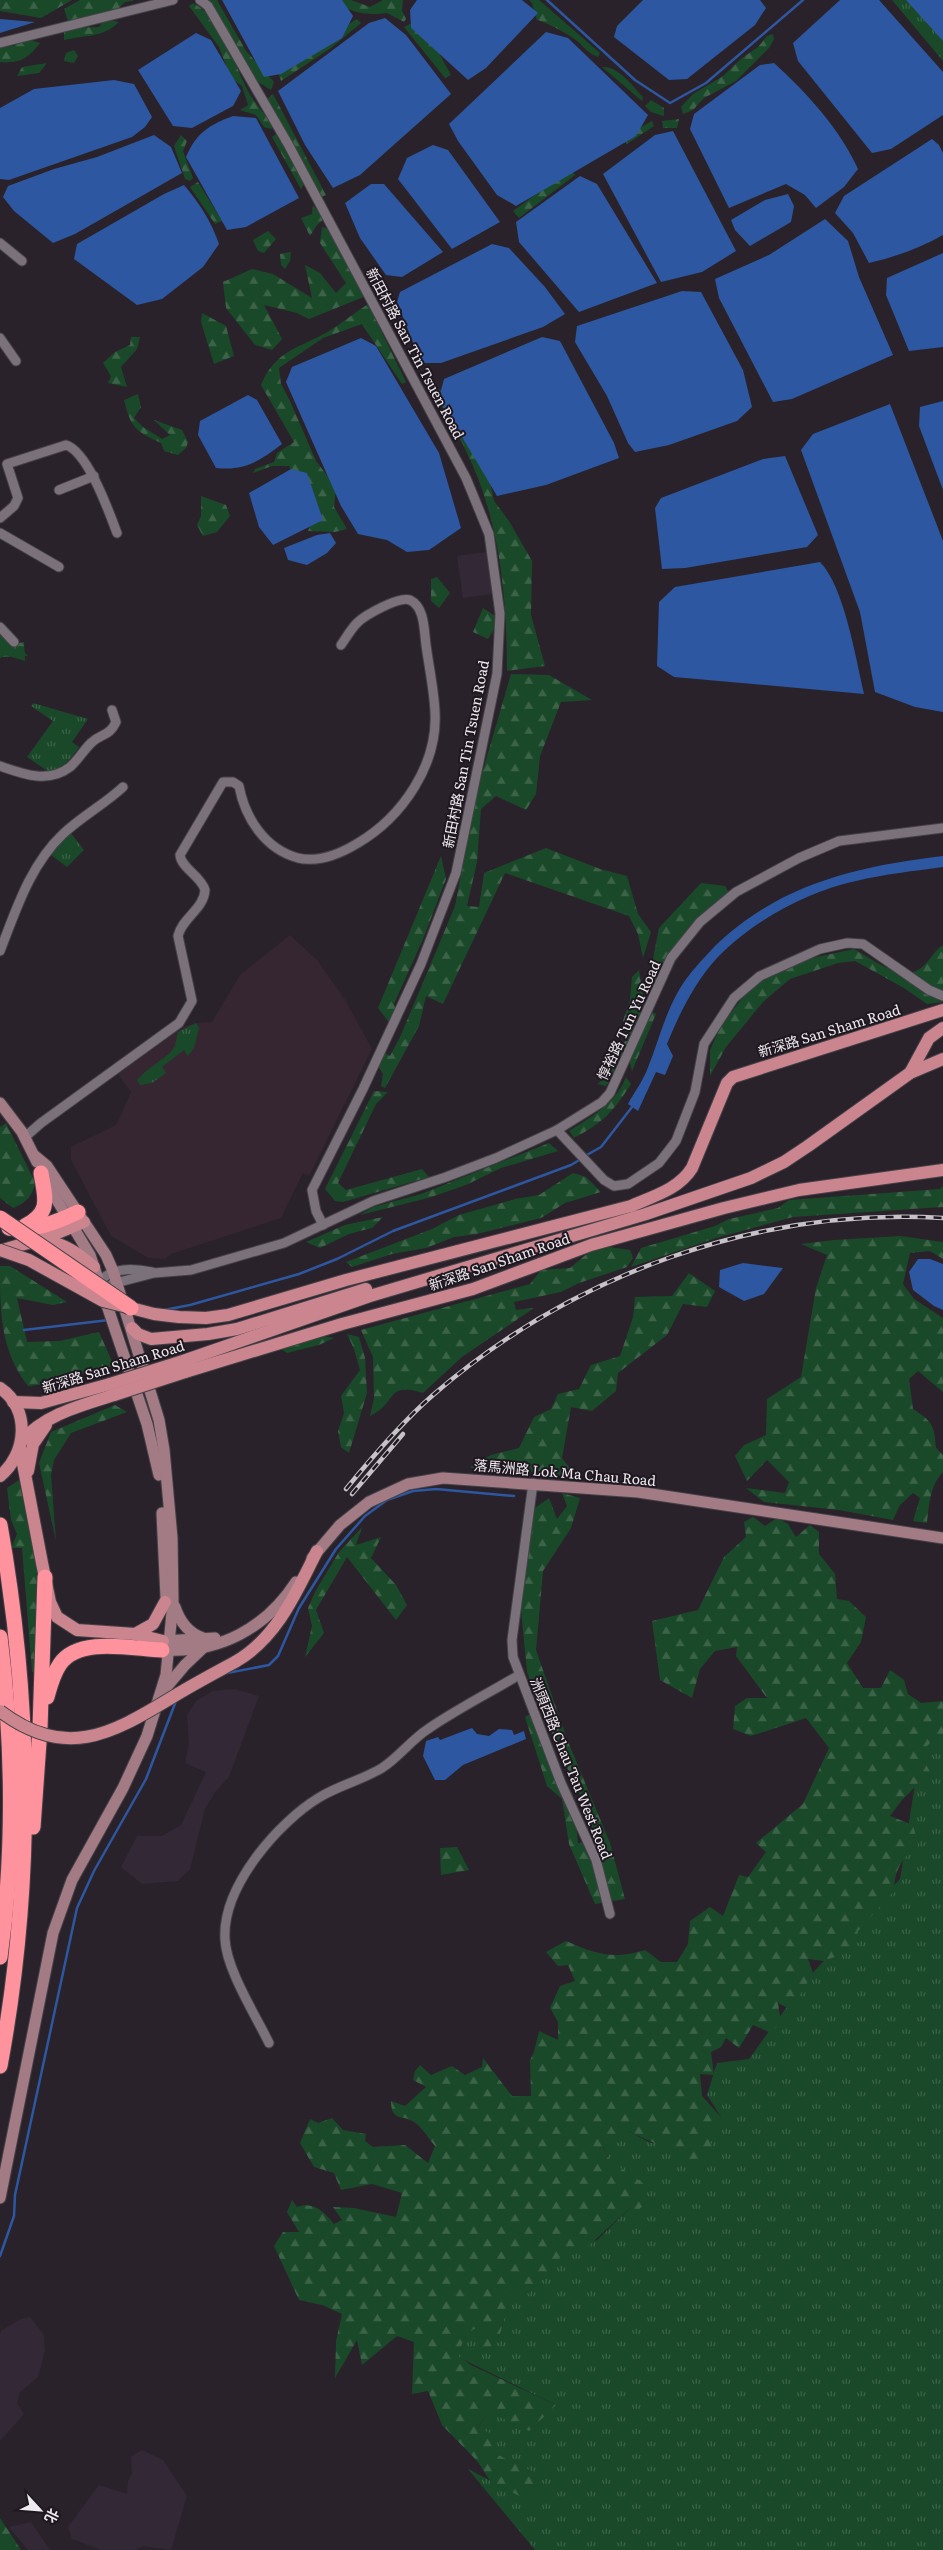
<svg xmlns="http://www.w3.org/2000/svg" width="943" height="2550" viewBox="0 0 943 2550" font-family="Literata,'Noto Sans SC',serif">
<style>
.built{fill:#332835}
.education{fill:#352632}
.grass{fill:url(#grass-tufts)}
.forest{fill:url(#forest-firs)}
.park{fill:url(#park-crowns)}
.water{fill:#2d57a0}
.lines{fill:none;stroke-linecap:round;stroke-linejoin:round}
.stream{stroke:#2d57a0;stroke-width:2.5}
.street-casing{stroke:#464147;stroke-width:11}
.secondary-casing{stroke:#464147;stroke-width:13}
.primary-casing{stroke:#464147;stroke-width:14}
.highway-casing{stroke:#464147;stroke-width:17}
.street{stroke:#7a717b;stroke-width:9}
.secondary{stroke:#a27b85;stroke-width:11}
.primary{stroke:#ca858f;stroke-width:12}
.highway{stroke:#ff939d;stroke-width:15}
.rail-casing{stroke:#c7c2c8;stroke-width:4.5}
.rail{stroke:#1f1820;stroke-width:2.5;stroke-dasharray:8;stroke-linecap:butt}
.primary-bridge-casing{stroke:#464147;stroke-width:14;stroke-linecap:butt}
.highway-bridge-casing{stroke:#464147;stroke-width:17;stroke-linecap:butt}
.primary-bridge{stroke:#ca858f;stroke-width:12}
.highway-bridge{stroke:#ff939d;stroke-width:15}
.labels{text-anchor:middle;dominant-baseline:central;stroke-width:4;stroke-linejoin:round;paint-order:stroke}
.street-label{font-size:14px;fill:#efeaef;stroke:#1f1820}
</style>
<defs>
<pattern id="grass-tufts" width="24" height="20" patternUnits="userSpaceOnUse" patternTransform="scale(1.25)"><rect width="24" height="20" fill="#1a4929"/><path d="M3 7l-1-3M5 7V3M7 7l1-3M15 17l-1-3M17 17v-4M19 17l1-3" fill="none" stroke="#3c6348"/></pattern>
<pattern id="forest-firs" width="22" height="20" patternUnits="userSpaceOnUse" patternTransform="scale(1.25)"><rect width="22" height="20" fill="#1a4929"/><path d="M5 1l3.5 6h-7zM16 11l3.5 6h-7z" fill="#3c6348"/></pattern>
<pattern id="park-crowns" width="20" height="18" patternUnits="userSpaceOnUse" patternTransform="scale(1.25)"><rect width="20" height="18" fill="#1a4929"/><path d="M2 6a3 3 0 1 1 6 0M12 15a3 3 0 1 1 6 0" fill="none" stroke="#3c6348"/></pattern>
</defs>
<rect width="100%" height="100%" fill="#29222a"/>
<g class="built">
<path d="M486,552L492,594L463,598L457,556Z"/>
<path d="M235,1689L259,1696L229,1777L215,1792L205,1809L190,1869L178,1881L142,1884L121,1867L137,1836H162L181,1825L206,1772L185,1763L189,1744L187,1715L196,1701L212,1691Z"/>
<path d="M30,2317L44,2335L45,2351L38,2377L20,2392L17,2403L24,2414L0,2441V2334L2,2330L21,2319Z"/>
<path d="M142,2450L163,2460L187,2496L171,2550L144,2546L135,2550H101L72,2539L68,2527L99,2485L127,2494L128,2481L132,2474L131,2457Z"/>
<path d="M31,2522L50,2550H28L9,2527Z"/>
</g>
<path class="education" d="M290,935L318,961L346,1001L372,1049L309,1176L303,1173L281,1218L171,1254L165,1259L148,1258L111,1236L71,1160V1147L116,1125L131,1092L118,1074L181,1028L196,1023L212,1022L240,975Z"/>
<g class="grass">
<path d="M892,0H943V61Z"/>
<path d="M33,703L88,719L72,742L79,747C71,759 63,768 49,772L27,757L53,721L31,706Z"/>
<path d="M70,832L84,850L67,867L51,855Z"/>
<path d="M196,1023L199,1028L194,1048L188,1056L184,1050L162,1067L166,1073L152,1083L140,1085L137,1080L145,1072L170,1053L175,1046L178,1032Z"/>
<path d="M943,1738V2550H535L468,2469L539,2506L477,2428L489,2412L556,2405L456,2356L467,2333L482,2324L500,2334L513,2287L566,2251L597,2240L630,2208L646,2185L612,2166L603,2146L616,2131H628L651,2143L701,2142L721,2117L707,2095L717,2063L749,2059L807,1979L900,1879L921,1746Z"/>
</g>
<g class="forest">
<path d="M0,0H72L41,18L0,11Z"/>
<path d="M80,0H133V1L125,2L113,14L69,24L64,9Z"/>
<path d="M207,0H217L246,51L274,82L271,90L253,79Z"/>
<path d="M334,0H351L370,7L383,0H403L402,11L406,19L404,22L387,13C368,16 349,13 334,0Z"/>
<path d="M529,0H539L600,53L598,57C588,53 584,47 576,40C570,35 544,21 537,20L532,3Z"/>
<path d="M193,3C223,18 234,68 251,96C258,107 266,116 274,127L271,129L264,127L256,115L240,110L248,105L242,86L231,78L219,47L189,6Z"/>
<path d="M105,19L119,22C103,38 84,35 64,40V28L99,27Z"/>
<path d="M357,19L361,23L331,48L281,81L277,69Z"/>
<path d="M414,22L434,44L451,75L445,78L404,27Z"/>
<path d="M773,34L774,39L769,48L736,81L704,98L693,110L683,114L681,107L693,94L723,76L742,58L758,47L767,36Z"/>
<path d="M24,38L40,43C26,60 21,63 0,62V47L14,46Z"/>
<path d="M74,50L78,56L74,63L64,61L66,53Z"/>
<path d="M47,63L39,73L17,76L22,67Z"/>
<path d="M602,67C619,66 632,86 643,97L642,101Z"/>
<path d="M273,94L326,195L320,198L266,100Z"/>
<path d="M651,100L664,108V116L651,112L645,106Z"/>
<path d="M679,119L677,128H663L662,121Z"/>
<path d="M652,121L654,126L627,144L623,137Z"/>
<path d="M276,134L304,184L301,189L272,137Z"/>
<path d="M181,135L187,141L183,151L193,178L190,181L185,179L174,146Z"/>
<path d="M571,169L575,175L519,218L513,211Z"/>
<path d="M198,182L222,221L215,224L190,187Z"/>
<path d="M313,205L324,219L317,225L310,236L301,218L312,214Z"/>
<path d="M322,227L329,229L366,296L309,319L297,313L264,305L282,339L272,350L255,345L226,308L223,282L252,269L273,274L312,298L305,265L320,273L336,293L346,283L320,243Z"/>
<path d="M268,231L276,239L264,253L258,251L253,240Z"/>
<path d="M291,252L290,261L285,269L281,265L280,254Z"/>
<path d="M368,304L406,382L402,384L362,324L323,338L279,368L281,384L290,401L316,461L336,487L334,507L347,529L335,532L308,531L314,517L289,466H272L253,473L255,469L274,462L277,453L294,442L261,385C276,349 299,349 329,331C342,323 354,313 368,304Z"/>
<path d="M202,313L226,326L234,356L214,364L201,322Z"/>
<path d="M131,337H140L137,349L121,367L127,387L108,383L111,376L103,363L115,352L130,345Z"/>
<path d="M432,389L450,391L483,449L494,501L509,521L532,561L531,615L545,666L507,671C507,598 500,520 467,453C457,431 444,410 432,389Z"/>
<path d="M138,394L141,407L134,418L143,427L162,439L170,435L154,420L182,430L188,442L186,448L178,455L164,451L161,443C135,431 131,428 124,400Z"/>
<path d="M201,496L226,505L230,516L217,532L203,536L197,525L201,516Z"/>
<path d="M437,577L450,593L439,608L431,601V579Z"/>
<path d="M483,608L495,616L494,629L488,639L473,632Z"/>
<path d="M0,637L6,646L24,642L25,661L6,655L0,658Z"/>
<path d="M511,674L549,675L592,700L561,702L540,756L536,794L526,810L496,796L481,809L477,862L467,906L479,907L484,873L546,848L600,869L627,876L638,914L651,932L643,958L638,934L629,916L505,873L443,1004L426,996L419,1026L385,1088L381,1086L383,1074L374,1057L376,1048L390,1056L401,1035L455,906L476,794Z"/>
<path d="M441,856L446,879L423,939L394,1004L400,1017L388,1021L378,1008Z"/>
<path d="M701,883L725,886L731,896L711,908L684,946L668,976L648,987L644,984L651,969L659,928Z"/>
<path d="M943,945V1002L927,1004L904,988L855,961L838,963L790,979L763,1002L726,1047L710,1076V1050L721,1026L752,985L803,960L854,949C871,958 899,981 918,970C928,965 933,951 943,945Z"/>
<path d="M639,970L643,997L642,1018L606,1086L598,1084L613,1064L625,1041H628L623,1021L630,1000L632,977Z"/>
<path d="M652,1012L656,1014L632,1071L629,1059Z"/>
<path d="M626,1077L631,1084C612,1113 604,1122 574,1138L569,1131C593,1116 615,1104 626,1077Z"/>
<path d="M374,1091L388,1092L376,1104L338,1183L346,1190L422,1169L429,1177L343,1202L335,1201L325,1189Z"/>
<path d="M6,1123L35,1182C33,1196 26,1203 13,1208L0,1198V1127Z"/>
<path d="M549,1143L558,1151L501,1168L466,1185L428,1198L360,1215L373,1207L421,1194Z"/>
<path d="M573,1173L586,1177L601,1192L565,1203L541,1218L477,1234L454,1237L426,1248L392,1254L352,1267L346,1262L432,1229L459,1215L515,1199L539,1195Z"/>
<path d="M943,1186V1207L793,1217L716,1238L631,1267L641,1248L715,1226L729,1219L778,1208L789,1200L940,1189Z"/>
<path d="M383,1217L372,1228L349,1234L320,1248L306,1242L345,1225Z"/>
<path d="M900,1236L943,1242V1259L930,1251L910,1253L903,1284L914,1299L943,1318V1392L918,1371L909,1379L913,1409C933,1422 934,1425 936,1448L943,1455V1472C930,1485 929,1506 927,1523L913,1521L920,1498L913,1493L900,1505L893,1520L839,1510L764,1502L746,1488L785,1493L789,1482L767,1460L747,1481L735,1456L744,1445L766,1435L767,1399L801,1377L816,1288L827,1255L801,1244L834,1240Z"/>
<path d="M609,1247L630,1250L633,1258L627,1267L579,1283L561,1292L514,1302L516,1310L534,1308L462,1357L423,1393C385,1381 398,1403 370,1416L374,1398L373,1357L361,1330L530,1284L541,1270L570,1268L589,1252Z"/>
<path d="M0,1266H10L67,1302L53,1305L17,1298L27,1342L59,1341L99,1332L114,1366L81,1373L57,1383L28,1386C0,1350 0,1311 0,1266Z"/>
<path d="M689,1273L715,1291L707,1307L683,1304L667,1335L618,1373L616,1391L592,1411L571,1407L562,1458L571,1470L561,1476L534,1472L489,1474L470,1467L491,1455L519,1448L534,1417L551,1409L558,1394L579,1389L591,1365L620,1356L633,1317L635,1297L672,1296Z"/>
<path d="M347,1334L359,1337L365,1358L367,1393L349,1453L341,1447L338,1431L344,1413L341,1396L360,1370L354,1349Z"/>
<path d="M322,1336L334,1338L319,1345L287,1353L280,1348Z"/>
<path d="M115,1405L127,1412L71,1433L54,1460L51,1475L56,1541L39,1463L51,1432Z"/>
<path d="M19,1480L37,1568L49,1672H32L22,1548H11L17,1534L11,1520L7,1488Z"/>
<path d="M562,1493L580,1498L571,1528L543,1571L536,1650L567,1739L610,1843L625,1899L595,1904L569,1844L562,1799L547,1786L525,1717L533,1712L573,1796L578,1843L596,1840L575,1781L564,1763L527,1672L519,1589L535,1508L549,1498L557,1519L567,1506Z"/>
<path d="M753,1517L765,1526L777,1518L788,1524L796,1537L810,1525L819,1532V1554L835,1574L837,1599L849,1601L866,1617L861,1642L847,1663L863,1688H881L890,1670L904,1680L908,1694L921,1703L943,1701V1742H931L920,1753L930,1772L902,1800L890,1816L913,1825L918,1845C902,1858 894,1870 894,1891L858,1931L854,1950L824,1961L808,1959L813,1973L791,2010L778,2003L781,2024L769,2032L753,2025L739,2048L726,2038L721,2047L711,2052L714,2075L700,2074L702,2096L721,2117L707,2136L718,2155L709,2163L693,2166L678,2154L628,2131L618,2133L603,2147L610,2161L646,2185L647,2203L635,2212L630,2208L584,2250L566,2251L529,2294L513,2288L500,2334L487,2351L480,2344L482,2325L467,2333L457,2355L471,2365L556,2405L529,2431L489,2412L477,2428L493,2434L498,2455L534,2472L539,2506L490,2481L478,2462L442,2425L428,2391L412,2394L414,2342L397,2336L362,2365L357,2340L335,2378L336,2341L342,2314L322,2305L299,2300L274,2246L283,2232H299L287,2212L292,2200L297,2207C314,2201 324,2212 334,2224L342,2220L333,2207L354,2208L396,2217L402,2193L372,2184L341,2190L334,2173L314,2167L300,2143L310,2119L318,2123L332,2118L343,2130L366,2134L365,2141L373,2147L405,2145L428,2163L435,2146C429,2139 422,2127 414,2122C402,2114 391,2122 391,2101L405,2106L426,2087L413,2080L415,2071L420,2065L431,2075L452,2066L465,2075L482,2067L483,2058L512,2096H531L530,2060L534,2052L539,2031L558,2040V2022L550,2008L560,1986L575,1981L568,1965L558,1966L546,1952L566,1941C596,1954 613,1960 645,1950L661,1962H677L688,1944L690,1921L710,1907L723,1916L739,1875L748,1877L766,1852L756,1843L803,1804L829,1748L806,1718L751,1736L733,1729L735,1706L747,1698H767L736,1656L737,1647L715,1651L700,1669L692,1698L660,1680L652,1621L698,1610L724,1557L746,1537L744,1522Z"/>
<path d="M362,1527L356,1545L381,1537L371,1558L396,1585L407,1605L396,1620L347,1557L316,1610L324,1633L305,1657L312,1626L308,1608L316,1590L339,1552Z"/>
<path d="M457,1847L469,1870L441,1875L440,1848Z"/>
<path d="M0,2518L21,2550H0Z"/>
</g>
<path class="park" d="M0,628L28,656L0,657Z"/>
<g class="water">
<path d="M222,0H342L353,16L342,38L281,74L264,77Z"/>
<path d="M417,0H522L538,13L486,68L468,80L411,28L410,10Z"/>
<path d="M643,0H760L766,8L755,25L687,79L669,80L614,37L617,26Z"/>
<path d="M840,0H879L943,72V115L891,149L872,153L798,61L793,43Z"/>
<path d="M906,0H943V41Z"/>
<path d="M385,18L406,35L451,94L360,175L333,188L305,145L278,91L369,23Z"/>
<path d="M0,19L35,22L0,33Z"/>
<path d="M546,32L568,38L648,115L636,136L516,206L497,195L458,141L449,124Z"/>
<path d="M196,33L211,40L241,91L233,106L192,128L173,126L138,70Z"/>
<path d="M774,63C807,93 840,129 858,169L844,187L816,208L805,195L786,184L729,208L690,129L694,114L760,65Z"/>
<path d="M114,80L134,84L152,117L145,127L132,137L9,180L0,179V108L34,89Z"/>
<path d="M233,116L256,118L299,198L246,227L227,230L186,157C196,133 209,125 233,116Z"/>
<path d="M673,131L736,251L702,272L661,282L603,174L655,135Z"/>
<path d="M154,135L171,147L182,173L75,234L53,243L14,211L3,197L8,186L54,169L97,157Z"/>
<path d="M932,139L939,145L943,153V235C920,248 895,257 869,263L853,233L835,213L844,196Z"/>
<path d="M433,145L448,150L500,222L452,249L398,179L407,158Z"/>
<path d="M580,176L597,184L657,283L579,312L519,242L516,222Z"/>
<path d="M371,184H384L443,252L402,277L386,275L360,238L345,203Z"/>
<path d="M184,185C200,204 211,221 219,244L203,267L162,299L137,305L74,259L77,244L164,194Z"/>
<path d="M788,194L794,206L791,222L750,246L735,230L731,220L765,200Z"/>
<path d="M825,219L848,241L859,277L893,355L792,399L773,402L719,298L715,279L769,255Z"/>
<path d="M492,244L509,248L545,287L565,314L543,327L441,363H421L397,302L400,292Z"/>
<path d="M943,253V347L909,351L886,295L887,278Z"/>
<path d="M682,291L701,292L743,370L752,407L737,421L669,445L635,452L628,443L607,396L575,342L577,326Z"/>
<path d="M542,337L560,341L614,443L619,458L546,485L497,496L439,398L444,379Z"/>
<path d="M361,338L376,346L439,453L461,528L429,550L407,552L387,540L358,534L341,506L286,382L292,367Z"/>
<path d="M248,395L257,400L282,444C260,461 245,471 216,468L198,435L200,421Z"/>
<path d="M943,401V490L919,426L920,407Z"/>
<path d="M890,404L943,541V712L915,707L875,692L860,612L801,450L813,434Z"/>
<path d="M785,456L818,535L807,547L685,568L662,569L655,508L661,498L763,459Z"/>
<path d="M291,469L307,473L323,520L273,545L259,527L249,493Z"/>
<path d="M330,533L336,543L327,553L307,565L288,560L284,548L317,535Z"/>
<path d="M820,562C844,586 856,659 864,694L674,677L657,666L659,602L675,587Z"/>
<path d="M943,856V867C914,871 885,874 856,881C808,891 751,922 717,958C695,982 679,1014 667,1044L673,1056L665,1075L656,1072L638,1111L628,1104C634,1093 642,1082 647,1070C658,1043 664,1016 679,990C689,973 702,960 715,946C779,884 858,866 943,856Z"/>
<path d="M918,1259H930L943,1264V1310L934,1306L913,1290L909,1272Z"/>
<path d="M743,1263L783,1268L764,1294L744,1301L719,1287L720,1270Z"/>
<path d="M472,1728L477,1734L489,1736L499,1729L512,1730L514,1735L524,1731L526,1739L463,1765L445,1780H435L423,1756L426,1741L438,1737L440,1740Z"/>
</g>
<g class="lines">
<g class="stream">
<path d="M547,0L635,80L670,103L706,83L803,0"/>
<path d="M585,1156L601,1147L632,1107"/>
<path d="M164,1310L190,1305L299,1274L337,1259L393,1231L571,1165L581,1159"/>
<path d="M24,1330L109,1320"/>
<path d="M227,1673L269,1665L278,1656L299,1608L336,1549L365,1516L387,1500L413,1491L436,1489L514,1496"/>
<path d="M0,2256L14,2216L15,2195L77,1908L94,1871L146,1779L176,1701"/>
</g>
<defs>
<g id="street">
<path d="M200,0L208,6L288,144L466,478L489,534L500,614L497,674L456,873L421,964L363,1089L312,1190L316,1211L323,1225"/>
<path d="M0,43L173,0"/>
<path d="M0,243L22,261"/>
<path d="M0,338L16,361"/>
<path d="M59,490L94,476"/>
<path d="M0,518L14,506L18,498L7,464L66,445C88,452 109,512 117,533"/>
<path d="M0,533L59,567"/>
<path d="M0,627L14,642"/>
<path d="M0,766C23,774 48,784 70,767C78,760 83,751 91,743C101,733 109,737 116,722L112,710"/>
<path d="M0,951C16,910 30,865 63,834C82,816 105,804 123,787"/>
<path d="M557,1130L604,1180L614,1186L628,1184L659,1163L676,1141L695,1092L704,1044L734,998L760,976L820,949L847,943L863,944L929,990L943,996"/>
<path d="M25,1137L41,1123L179,1023L192,1001L178,936C182,918 204,909 205,890C201,876 181,868 180,855L223,782H233L239,786C245,818 265,849 298,858C319,863 340,854 358,843C402,817 438,765 435,712C434,690 429,667 426,645C424,631 425,607 410,600C399,596 365,615 357,623C351,629 346,638 341,645"/>
<path d="M99,1282C112,1267 134,1268 152,1272"/>
<path d="M112,1284L154,1273L191,1270L284,1243L373,1201L446,1177L496,1158L557,1130L602,1102L610,1093L671,958L700,922L736,892L799,858L839,841L943,828"/>
<path d="M533,1483L512,1640L513,1657L561,1783L596,1860L610,1914"/>
<path d="M269,2043C256,2016 226,1969 225,1939C222,1887 278,1822 320,1797C340,1785 362,1780 382,1768C399,1757 411,1740 428,1729C457,1709 489,1693 519,1675"/>
</g>
<g id="secondary">
<path d="M0,1103L22,1132L37,1162"/>
<path d="M46,1182L90,1255L147,1424L159,1475"/>
<path d="M162,1513L166,1597"/>
<path d="M312,1558L340,1525L369,1502L408,1484L443,1478L638,1492L943,1538"/>
<path d="M175,1607C180,1622 188,1633 203,1638"/>
<path d="M163,1641L215,1638"/>
<path d="M164,1650C220,1653 266,1628 296,1582"/>
<path d="M164,1690L185,1665L204,1647"/>
<path d="M0,2198L53,1933L72,1880L123,1788L147,1736L166,1675L173,1602L172,1538L164,1450L159,1420L113,1271L106,1255L47,1166L35,1156"/>
</g>
<g id="primary">
<path d="M910,1073L929,1038L943,1028"/>
<path d="M43,1239L84,1222"/>
<path d="M0,1251C44,1237 58,1236 94,1267"/>
<path d="M131,1308L154,1314L179,1317L206,1318L228,1315L346,1280L631,1206C654,1196 679,1189 692,1168L727,1083L733,1077L943,1010"/>
<path d="M132,1328L138,1334L151,1339L208,1334L237,1329L366,1289"/>
<path d="M183,1361L370,1296L646,1214L751,1178L784,1162L808,1146L910,1073L943,1059"/>
<path d="M185,1372L342,1324L473,1289L591,1245L724,1208L799,1190L943,1170"/>
<path d="M0,1388C31,1409 27,1454 0,1476"/>
<path d="M13,1402L41,1403L110,1384"/>
<path d="M21,1442C43,1415 82,1405 114,1395"/>
<path d="M20,1448L42,1563L50,1602L57,1617L77,1630L135,1634L163,1641"/>
<path d="M28,1471L33,1444L46,1425"/>
<path d="M135,1634L153,1624L165,1602"/>
<path d="M235,1662C277,1638 296,1593 317,1551"/>
</g>
<g id="highway">
<path d="M25,1226C52,1212 45,1198 41,1173"/>
<path d="M9,1228C32,1232 57,1222 78,1212"/>
<path d="M0,1525C32,1704 33,1888 0,2066"/>
<path d="M0,1637C13,1743 15,1851 0,1957"/>
<path d="M47,1697C50,1686 53,1674 60,1664C79,1636 133,1649 162,1650"/>
<path d="M33,1827L40,1728L45,1577"/>
</g>
</defs>
<use href="#street" class="street-casing"/>
<use href="#secondary" class="secondary-casing"/>
<use href="#primary" class="primary-casing"/>
<use href="#highway" class="highway-casing"/>
<use href="#street" class="street"/>
<use href="#secondary" class="secondary"/>
<use href="#primary" class="primary"/>
<use href="#highway" class="highway"/>
<defs>
<g id="rail">
<path d="M346,1489C373,1456 401,1423 433,1395C573,1274 758,1207 943,1218"/>
<path d="M352,1494L403,1434"/>
</g>
</defs>
<use href="#rail" class="rail-casing"/>
<use href="#rail" class="rail"/>
<defs>
<g id="primary-bridge">
<path d="M0,1250L29,1260L103,1301L127,1307"/>
<path d="M110,1384L183,1361"/>
<path d="M114,1395L185,1372"/>
<path d="M0,1711C65,1760 110,1735 171,1698C192,1685 213,1674 235,1662"/>
</g>
<path id="highway-bridge" d="M0,1218L131,1308"/>
</defs>
<use href="#primary-bridge" class="primary-bridge-casing"/>
<use href="#highway-bridge" class="highway-bridge-casing"/>
<use href="#primary-bridge" class="primary-bridge"/>
<use href="#highway-bridge" class="highway-bridge"/>
</g>
<g class="labels">
<g class="street-label">
<text transform="translate(416 353) rotate(62)">新田村路 San Tin Tsuen Road</text>
<text transform="translate(465 754) rotate(-79)">新田村路 San Tin Tsuen Road</text>
<text transform="translate(628 1020) rotate(-65)">惇裕路 Tun Yu Road</text>
<text transform="translate(829 1030) rotate(-17)">新深路 San Sham Road</text>
<text transform="translate(499 1261) rotate(-19)">新深路 San Sham Road</text>
<text transform="translate(113 1366) rotate(-17)">新深路 San Sham Road</text>
<text transform="translate(565 1472) rotate(5)">落馬洲路 Lok Ma Chau Road</text>
<text transform="translate(572 1768) rotate(68)">洲頭西路 Chau Tau West Road</text>
</g>
</g>
<g transform="translate(40 2510) rotate(116)" stroke="#1f1820" stroke-width="4" paint-order="stroke">
<path d="M0-4L9 19L0 12L-9 19Z" fill="#efeaef"/>
<text y="-8" font-size="14" font-weight="bold" text-anchor="middle" fill="#efeaef">北</text>
</g>
</svg>
